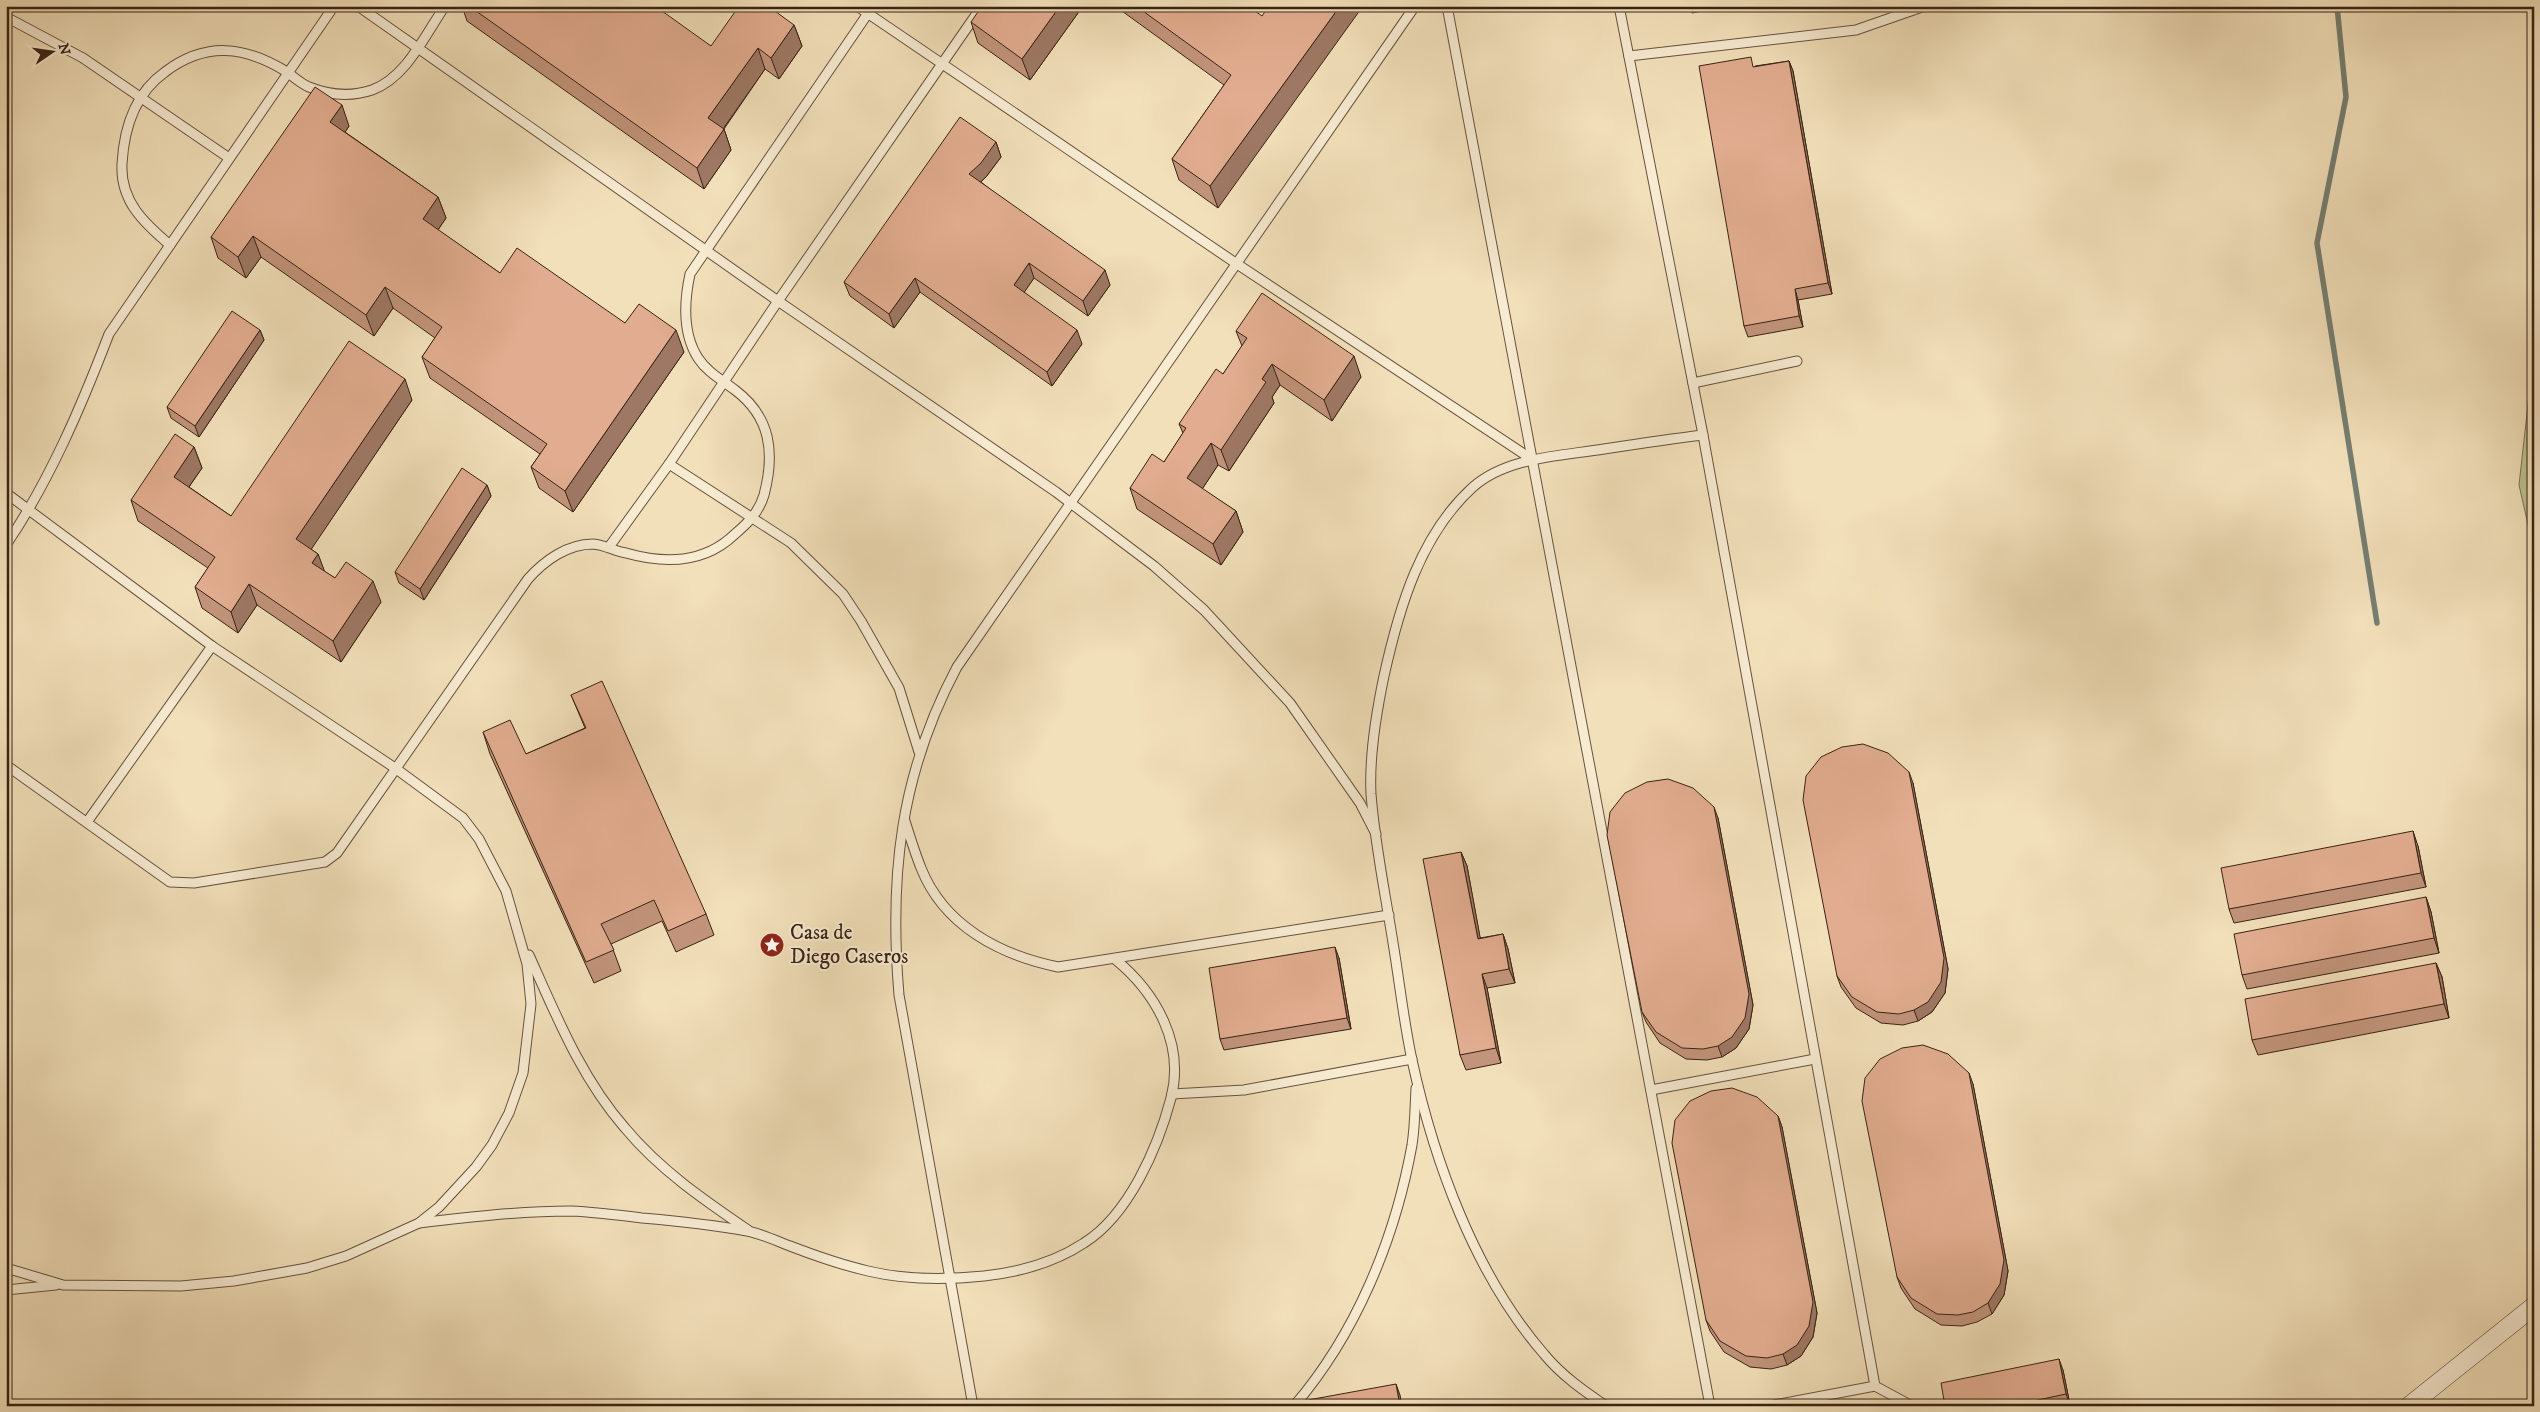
<svg xmlns="http://www.w3.org/2000/svg" width="2540" height="1412" viewBox="0 0 2540 1412" font-family="'IM FELL DW Pica',serif">
<style>
.green{fill:#bbc28f;stroke:#7a7252}
.lines{fill:none;stroke-linecap:round;stroke-linejoin:round}
.stream{stroke:#747f72;stroke-width:5.5}
.lane-casing{stroke:#67523e;stroke-width:11}
.street-casing{stroke:#67523e;stroke-width:19}
.lane{stroke:#f7ebd2;stroke-width:9}
.street{stroke:#f7ebd2;stroke-width:18}
.wall{fill:#c2947b;stroke:#392314}
.shaded-wall{fill:#9e7864;stroke:#392314}
.building{fill:#e1ac8f;stroke:#392314}
.labels{text-anchor:middle;dominant-baseline:central;stroke-width:4;stroke-linejoin:round;paint-order:stroke}
.poi-label{font-size:21px;fill:#392314;stroke:#f7ebd2;text-anchor:start}
</style>
<rect width="100%" height="100%" fill="#f2e0ba"/>
<filter id="stains"><feTurbulence type="fractalNoise" baseFrequency=".004" numOctaves="4"/><feColorMatrix values="0 0 0 0 .2 0 0 0 0 .09 0 0 0 0 .02 0 0 0 .5 -.17"/></filter>
<radialGradient id="worn" r=".72"><stop offset=".6" stop-color="#630" stop-opacity="0"/><stop offset="1" stop-color="#630" stop-opacity=".3"/></radialGradient>
<path class="green" d="M2534,351V551L2519,485Z"/>
<g class="lines">
<path class="stream" d="M2337,6L2346,97L2317,243L2377,623"/>
<defs>
<g id="lane">
<path d="M358,6L778,301L1056,492L1154,566L1204,610L1290,703L1360,803L1376,834"/>
<path d="M857,6L1237,264L1533,460"/>
<path d="M1447,6L1710,1406"/>
<path d="M1619,6L1703,435L1875,1386"/>
<path d="M6,17L83,58L229,158"/>
<path d="M1629,56L1856,30L1925,6"/>
<path d="M170,245C144,223 120,201 122,164C124,128 134,94 165,72C206,41 245,46 287,72C294,77 301,84 309,87C329,95 351,97 372,90C406,78 425,35 445,6"/>
<path d="M1693,383L1797,361"/>
<path d="M669,464L791,543L843,594L861,621L899,688L919,752"/>
<path d="M6,493L212,646L395,768L463,818L479,839L506,891L527,964L531,1004L523,1073L509,1113L492,1145L476,1167L439,1207L419,1223L346,1256L307,1268L234,1281L181,1286L63,1285L6,1268"/>
<path d="M6,545C50,480 81,407 109,334L334,6"/>
<path d="M609,547L669,464L778,301L982,6"/>
<path d="M6,765L170,882L194,883L325,862L337,853L528,579C544,561 567,544 593,544C605,545 614,551 626,553C665,564 704,564 735,534C748,523 759,512 764,495C775,453 771,417 735,390C722,380 707,372 698,358C682,333 684,302 690,274L873,6"/>
<path d="M905,821C910,837 915,853 921,868C944,926 1000,955 1058,967L1389,915"/>
<path d="M87,822L212,646"/>
<path d="M529,955C556,1015 581,1078 625,1128C660,1170 704,1200 748,1230"/>
<path d="M1651,1090L1815,1059"/>
<path d="M1172,1094L1244,1090L1412,1059"/>
<path d="M419,1223C469,1217 520,1211 571,1211C594,1212 618,1215 642,1218C677,1221 713,1225 747,1231C762,1234 777,1241 790,1246C816,1256 842,1265 868,1271C906,1280 945,1280 984,1276C1020,1272 1054,1263 1084,1243C1129,1215 1158,1147 1171,1098C1185,1044 1156,993 1116,960"/>
<path d="M6,1290L56,1285"/>
<path d="M973,1406L899,995C889,876 900,774 957,667L1415,6"/>
<path d="M1294,1406C1356,1334 1395,1239 1412,1145C1415,1126 1415,1106 1416,1088"/>
<path d="M1606,1406C1584,1391 1561,1375 1544,1354C1475,1275 1434,1161 1412,1060C1404,1023 1400,986 1394,949C1386,897 1375,846 1371,794C1369,755 1376,714 1384,676C1399,608 1420,535 1473,487C1507,457 1561,456 1604,449C1637,444 1670,439 1703,435"/>
<path d="M1769,1406L1875,1386L1912,1406"/>
</g>
<path id="street" d="M2409,1406L2534,1306"/>
</defs>
<use href="#lane" class="lane-casing"/>
<use href="#street" class="street-casing"/>
<use href="#lane" class="lane"/>
<use href="#street" class="street"/>
</g>
<g class="wall">
<path d="M462,6H635L643,12L711,46L794,25L802,46L779,79L765,69L724,129L731,150L704,189L467,21Z"/>
<path d="M1083,6L1030,80L978,43L971,22Z"/>
<path d="M1115,6H1248L1218,208L1179,180L1172,159L1224,85Z"/>
<path d="M1690,6H1727L1692,13Z"/>
<path d="M1789,61L1793,71L1832,294L1798,300L1803,327L1748,337L1744,326L1755,66Z"/>
<path d="M349,126L345,132L438,197L446,218L438,230L500,273L625,323L684,352L573,512L539,488L531,467L540,454L430,378L422,357L435,338L393,308L374,336L261,257L246,278L218,258L211,237Z"/>
<path d="M996,142L1001,157L986,177L981,182L1110,285L1088,316L1034,278L1024,292L1082,344L1052,386L920,292L894,328L850,296L844,282Z"/>
<path d="M260,330L264,340L199,437L171,418L167,407Z"/>
<path d="M1236,331L1361,377L1332,421L1280,385L1272,397L1274,403L1229,471L1218,465L1202,489L1236,511L1243,532L1221,565L1137,509L1130,488L1164,462L1183,433L1179,424L1223,374L1242,346Z"/>
<path d="M412,400L311,549L318,554L324,571L335,578L381,602L341,662L257,605L238,633L202,608L195,587L208,568L138,521L131,500L194,447L202,468L189,487L231,516Z"/>
<path d="M487,485L491,496L424,600L399,583L395,572Z"/>
<path d="M571,695L706,914L714,935L676,952L662,921L611,944L621,971L594,983L490,754L483,732L526,754L585,728Z"/>
<path d="M1913,783L1948,969L1945,993L1932,1012L1918,1021L1903,1025L1881,1023L1856,1008L1841,987L1837,976Z"/>
<path d="M1718,818L1753,1005L1749,1029L1736,1048L1722,1057L1707,1060L1686,1059L1660,1043L1646,1022L1642,1012Z"/>
<path d="M2418,846L2426,887L2234,923L2229,909Z"/>
<path d="M1461,852L1467,866L1480,938L1503,934L1508,949L1515,983L1487,988L1501,1063L1466,1070L1460,1055Z"/>
<path d="M2426,897L2431,912L2439,953L2247,989L2242,975Z"/>
<path d="M1339,958L1351,1029L1224,1050L1220,1039Z"/>
<path d="M2436,963L2442,977L2449,1018L2258,1055L2252,1040Z"/>
<path d="M1973,1084L2008,1271L2004,1295L1992,1314L1977,1322L1962,1326L1941,1325L1915,1309L1901,1288L1897,1277Z"/>
<path d="M1778,1116L1782,1127L1817,1313L1813,1337L1801,1356L1787,1365L1771,1369L1750,1367L1724,1352L1710,1331L1706,1320Z"/>
<path d="M2063,1370L2070,1405L1945,1406Z"/>
</g>
<g class="shaded-wall">
<path d="M1060,6H1083L1030,80L1022,59Z"/>
<path d="M1340,6H1363L1218,208L1210,186Z"/>
<path d="M794,25L802,46L779,79L771,58Z"/>
<path d="M758,48L765,69L716,139L708,118Z"/>
<path d="M1789,61L1793,71L1832,294L1828,283Z"/>
<path d="M342,105L349,126L338,143L330,122Z"/>
<path d="M724,129L731,150L704,189L697,168Z"/>
<path d="M996,142L1001,157L986,177L974,188L969,174Z"/>
<path d="M438,197L446,218L431,240L423,219Z"/>
<path d="M253,236L261,257L246,278L238,257Z"/>
<path d="M1029,263L1034,278L1019,300L1014,285Z"/>
<path d="M1105,270L1110,285L1088,316L1083,301Z"/>
<path d="M915,278L920,292L894,328L889,314Z"/>
<path d="M385,287L393,308L374,336L366,315Z"/>
<path d="M1795,289L1798,300L1803,327L1799,316Z"/>
<path d="M260,330L264,340L199,437L195,426Z"/>
<path d="M676,330L684,352L573,512L565,491Z"/>
<path d="M1077,330L1082,344L1052,386L1047,372Z"/>
<path d="M1354,356L1361,377L1332,421L1324,400Z"/>
<path d="M1272,364L1280,385L1272,397L1274,403L1229,471L1221,450L1262,379Z"/>
<path d="M405,379L412,400L304,560L296,539Z"/>
<path d="M1211,443L1218,465L1195,500L1187,478Z"/>
<path d="M194,447L202,468L181,498L174,477Z"/>
<path d="M487,485L491,496L424,600L420,589Z"/>
<path d="M1236,511L1243,532L1221,565L1213,544Z"/>
<path d="M318,554L326,575L312,563Z"/>
<path d="M373,581L381,602L341,662L333,641Z"/>
<path d="M249,584L257,605L238,633L231,612Z"/>
<path d="M1909,772L1913,783L1948,969L1945,993L1932,1012L1918,1021L1914,1010Z"/>
<path d="M1714,807L1718,818L1753,1005L1749,1029L1736,1048L1722,1057L1718,1046Z"/>
<path d="M2413,831L2418,846L2426,887L2421,873Z"/>
<path d="M1461,852L1467,866L1483,953L1478,939Z"/>
<path d="M2426,897L2431,912L2439,953L2434,938Z"/>
<path d="M1503,934L1508,949L1515,983L1509,969Z"/>
<path d="M1335,947L1339,958L1351,1029L1347,1018Z"/>
<path d="M2436,963L2442,977L2449,1018L2444,1004Z"/>
<path d="M1482,974L1487,988L1501,1063L1496,1048Z"/>
<path d="M1969,1073L1973,1084L2008,1271L2004,1295L1992,1314L1988,1303Z"/>
<path d="M1778,1116L1782,1127L1817,1313L1813,1337L1801,1356L1787,1365L1783,1354Z"/>
<path d="M2059,1359L2063,1370L2070,1405L2066,1394Z"/>
<path d="M1396,1384L1400,1395L1402,1406H1400Z"/>
</g>
<g class="building">
<path d="M469,6H635L643,12L646,6H655L711,46L739,6H768L794,25L771,58L758,48L708,118L724,129L697,168Z"/>
<path d="M982,6H1060L1022,59L971,22Z"/>
<path d="M1136,6H1248L1262,16L1269,6H1340L1210,186L1172,159L1231,75Z"/>
<path d="M1751,57L1753,67L1789,61L1828,283L1795,289L1799,316L1744,326L1699,66Z"/>
<path d="M315,87L342,105L330,122L438,197L423,219L500,273L517,248L625,323L639,304L676,330L565,491L531,467L547,444L422,357L442,327L385,287L366,315L253,236L238,257L211,237Z"/>
<path d="M960,117L996,142L981,163L969,174L1105,270L1083,301L1029,263L1014,285L1077,330L1047,372L915,278L889,314L844,282Z"/>
<path d="M1262,293L1354,356L1324,400L1272,364L1262,379L1266,382L1221,450L1211,443L1187,478L1236,511L1213,544L1130,488L1152,454L1164,462L1186,428L1179,424L1216,369L1223,374L1247,338L1236,331Z"/>
<path d="M232,311L260,330L195,426L167,407Z"/>
<path d="M349,341L405,379L296,539L318,554L312,563L335,578L346,562L373,581L333,641L249,584L231,612L195,587L215,557L131,500L175,434L194,447L174,477L231,516Z"/>
<path d="M462,468L487,485L420,589L395,572Z"/>
<path d="M602,681L706,914L668,931L654,900L601,924L614,950L586,962L483,732L510,720L526,754L586,728L571,695Z"/>
<path d="M1863,744L1888,753L1909,772L1944,958L1941,982L1928,1002L1914,1010L1899,1014L1877,1012L1852,997L1837,976L1803,800L1806,776L1821,757L1842,747Z"/>
<path d="M1668,779L1693,788L1714,807L1749,994L1745,1018L1732,1037L1718,1046L1703,1049L1682,1048L1656,1032L1642,1012L1607,835L1610,812L1625,793L1647,782Z"/>
<path d="M2413,831L2421,873L2229,909L2221,868Z"/>
<path d="M1461,852L1478,939L1503,934L1509,969L1482,974L1496,1048L1460,1055L1423,859Z"/>
<path d="M2426,897L2434,938L2242,975L2234,934Z"/>
<path d="M1335,947L1347,1018L1220,1039L1209,968Z"/>
<path d="M2436,963L2444,1004L2252,1040L2245,999Z"/>
<path d="M1923,1045L1948,1054L1969,1073L2004,1260L2000,1284L1988,1303L1973,1312L1958,1315L1937,1314L1911,1298L1897,1277L1862,1101L1865,1078L1880,1059L1902,1048Z"/>
<path d="M1732,1088L1757,1097L1778,1116L1813,1302L1809,1326L1797,1345L1783,1354L1767,1358L1746,1356L1720,1341L1706,1320L1672,1143L1675,1120L1690,1101L1711,1091Z"/>
<path d="M2059,1359L2066,1394L2010,1406H1945L1941,1383Z"/>
<path d="M1396,1384L1400,1406H1309L1308,1400Z"/>
</g>
<defs>
<symbol id="sight-disc" viewBox="-11 -11 22 22"><circle r="9.5" fill="#8f2418" stroke="#f7ebd2"/><path d="M0-6L1.8-2.2L6-1.7L2.9 1.2L3.7 5.4L0 3.3L-3.7 5.4L-2.9 1.2L-6-1.7L-1.8-2.2Z" fill="#fff"/></symbol>
</defs>
<g fill-rule="evenodd">
<use href="#sight-disc" x="758" y="931" width="28" height="28"/>
</g>
<g class="labels">
<g class="poi-label">
<text x="790" y="933">Casa de<tspan x="790" dy="24">Diego Caseros</tspan></text>
</g>
</g>
<rect width="2540" height="1412" fill="none" stroke="#f2e0ba" stroke-width="25"/>
<rect x="8" y="8" width="2525" height="1397" fill="none" stroke="#392314" stroke-width="2.5"/>
<rect x="12" y="12" width="2515" height="1387" fill="none" stroke="#392314"/>
<g transform="translate(52 52) rotate(77)" stroke="#f7ebd2" stroke-width="4" paint-order="stroke">
<path d="M0-4L9 19L0 12L-9 19Z" fill="#392314"/>
<text y="-8" font-size="14" font-weight="bold" text-anchor="middle" fill="#392314">N</text>
</g>
<rect width="100%" height="100%" filter="url(#stains)"/>
<rect width="100%" height="100%" fill="url(#worn)"/>
</svg>
